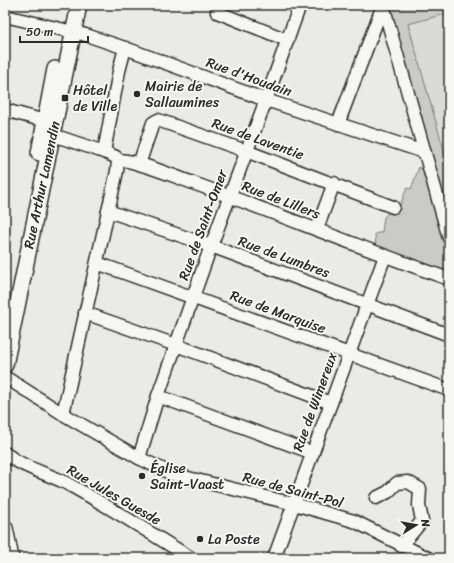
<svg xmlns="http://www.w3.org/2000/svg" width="454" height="563" viewBox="0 0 454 563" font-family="Sriracha,sans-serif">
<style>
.built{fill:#dadad6}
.green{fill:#cacac7;stroke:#7a7a79}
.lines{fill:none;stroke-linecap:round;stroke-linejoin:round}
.minor-casing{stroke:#2b2b2b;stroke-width:15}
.major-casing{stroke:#2b2b2b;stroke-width:18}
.minor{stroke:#f6f6f2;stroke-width:12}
.major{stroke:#f6f6f2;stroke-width:15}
.poi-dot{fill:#2b2b2b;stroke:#f6f6f2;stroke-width:1.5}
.labels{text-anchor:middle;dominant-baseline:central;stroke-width:4;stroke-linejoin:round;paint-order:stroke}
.street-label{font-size:14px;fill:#2b2b2b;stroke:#f6f6f2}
.poi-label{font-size:14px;fill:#2b2b2b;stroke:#f6f6f2;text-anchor:start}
</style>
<rect width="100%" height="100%" fill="#eaeae6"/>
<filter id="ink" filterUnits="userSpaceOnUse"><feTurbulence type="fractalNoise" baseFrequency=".025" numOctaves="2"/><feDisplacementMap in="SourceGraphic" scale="8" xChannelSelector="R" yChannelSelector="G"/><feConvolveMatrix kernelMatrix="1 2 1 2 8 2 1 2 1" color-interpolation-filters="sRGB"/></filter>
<g filter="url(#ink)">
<path class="built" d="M449,5V258L422,169L417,143L384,23Z"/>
<g class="green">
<path d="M386,5H449V13L408,24L449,168V226Z"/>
<path d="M419,167L422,169L449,258V276L376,247L375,234L382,232L384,217L391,210H398L407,188L411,189Z"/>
</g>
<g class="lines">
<defs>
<g id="minor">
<path d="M220,5L217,12L287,40"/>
<path d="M383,5L449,238"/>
<path d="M5,16L86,35L125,48L266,100L424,152"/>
<path d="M5,110L45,121"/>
<path d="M338,124L383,5"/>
<path d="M44,132L104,152L119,71L125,48"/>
<path d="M104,152L116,157L118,160C133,159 176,177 193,183C279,214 363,249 449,279"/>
<path d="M139,164L153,123L158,120L246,151L393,207"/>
<path d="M108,211L211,246L449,335"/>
<path d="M317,229L334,183"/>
<path d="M97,263L449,390"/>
<path d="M85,313L176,345L331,403"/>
<path d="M5,377L63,414L139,458L172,474L294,504L354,521L428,558"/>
<path d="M158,396L313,453"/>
<path d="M63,414L117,171L118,160"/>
<path d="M5,453C23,468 47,473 68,484C110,507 150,533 191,558"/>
<path d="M139,458L158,396L211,246L266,100L300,5"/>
<path d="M376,498L388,492L397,483L408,482L420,489L419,505L422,521L401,546"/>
<path d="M274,558L385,256"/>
</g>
<g id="major">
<path d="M39,153L55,69"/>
<path d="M5,365L79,5"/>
<path d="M5,528L11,558"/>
</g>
</defs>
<use href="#minor" class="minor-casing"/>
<use href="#major" class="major-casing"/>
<use href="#minor" class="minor"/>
<use href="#major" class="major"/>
</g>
</g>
<g class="poi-dot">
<circle cx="137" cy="94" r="4"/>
<rect x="61" y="94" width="8" height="8" rx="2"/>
<circle cx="142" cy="476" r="4"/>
<circle cx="200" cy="539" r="4"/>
</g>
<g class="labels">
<g class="street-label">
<text transform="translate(249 77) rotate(20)">Rue d'Houdain</text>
<text transform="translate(258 139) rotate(20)">Rue de Laventie</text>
<text transform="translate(42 185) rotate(-78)">Rue Arthur Lamendin</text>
<text transform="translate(281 200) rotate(21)">Rue de Lillers</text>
<text transform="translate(203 225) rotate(-70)">Rue de Saint-Omer</text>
<text transform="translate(284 257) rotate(20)">Rue de Lumbres</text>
<text transform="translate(278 312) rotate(20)">Rue de Marquise</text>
<text transform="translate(315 402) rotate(-70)">Rue de Wimereux</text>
<text transform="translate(293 490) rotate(15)">Rue de Saint-Pol</text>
<text transform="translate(114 495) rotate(30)">Rue Jules Guesde</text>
</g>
<g class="poi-label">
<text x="145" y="86">Mairie de<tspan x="145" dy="16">Sallaumines</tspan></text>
<text x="73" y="90">Hôtel<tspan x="73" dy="16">de Ville</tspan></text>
<text x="150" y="468">Église<tspan x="150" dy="16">Saint-Vaast</tspan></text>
<text x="208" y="539">La Poste</text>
</g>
</g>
<rect width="454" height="563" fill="none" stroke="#f6f6f2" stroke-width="20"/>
<rect x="10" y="10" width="434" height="543" fill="none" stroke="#2b2b2b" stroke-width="1.5" filter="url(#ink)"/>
<g transform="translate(416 525) rotate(79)" stroke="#f6f6f2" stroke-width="3" paint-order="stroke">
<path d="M0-3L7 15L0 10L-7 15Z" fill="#2b2b2b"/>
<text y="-6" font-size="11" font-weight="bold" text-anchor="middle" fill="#2b2b2b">N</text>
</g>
<path d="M20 36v6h68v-6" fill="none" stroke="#2b2b2b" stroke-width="2"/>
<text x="26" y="36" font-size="12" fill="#2b2b2b" stroke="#f6f6f2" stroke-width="3" paint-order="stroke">50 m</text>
</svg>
